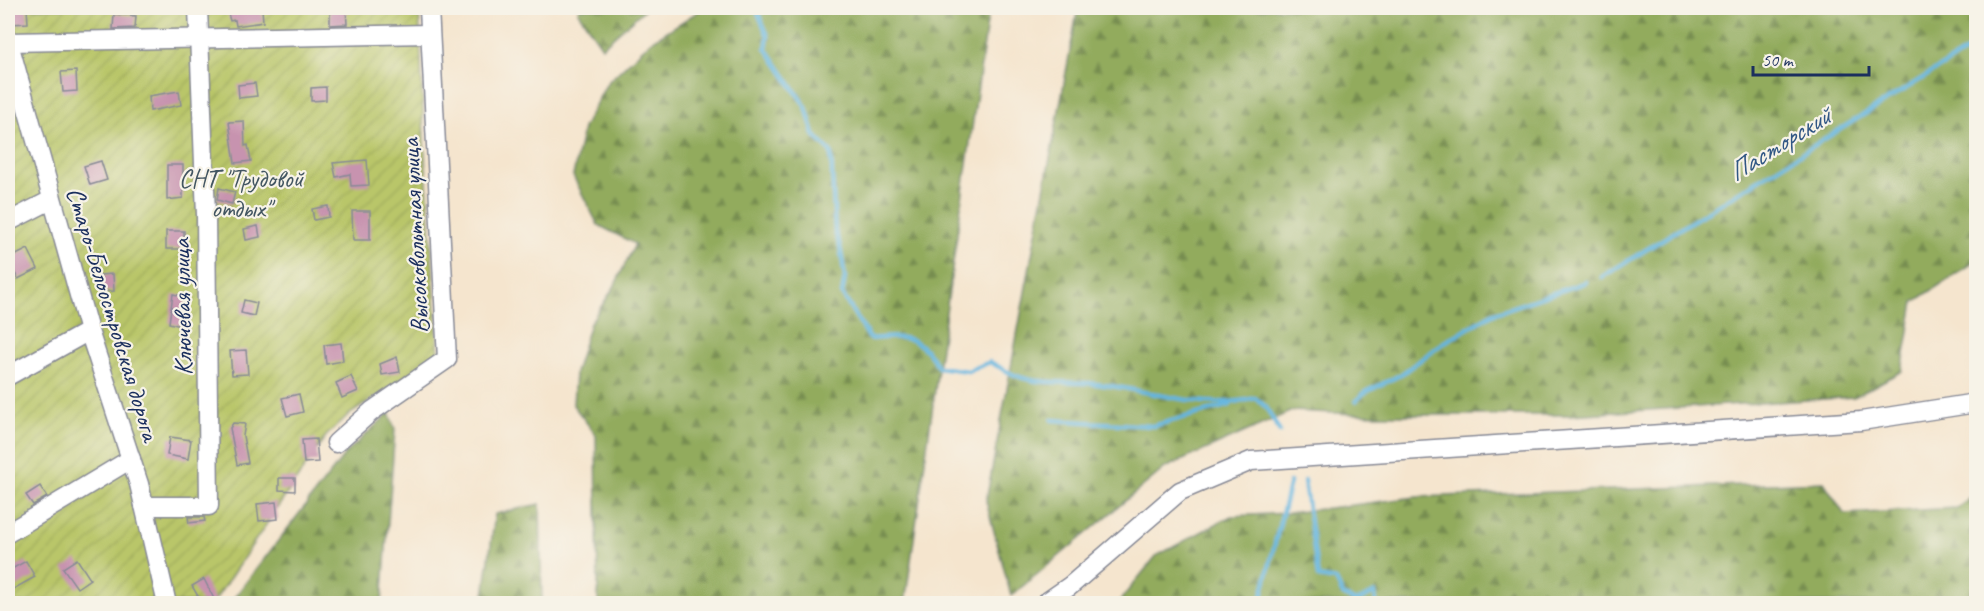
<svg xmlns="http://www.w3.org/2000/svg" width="1984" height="611" viewBox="0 0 1984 611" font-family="Caveat,sans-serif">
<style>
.forest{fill:url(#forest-firs);stroke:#566d5e;stroke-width:1.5}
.garden{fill:url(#garden-furrows);stroke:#6a7a64;stroke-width:1.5}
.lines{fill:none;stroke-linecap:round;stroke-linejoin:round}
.stream{stroke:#64b5df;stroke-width:4.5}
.building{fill:#c793af}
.minor-casing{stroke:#888a96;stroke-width:21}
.minor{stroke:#fff;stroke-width:18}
.labels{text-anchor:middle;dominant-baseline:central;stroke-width:4.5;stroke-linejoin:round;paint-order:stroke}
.park-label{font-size:26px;fill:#425561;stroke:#f7f3e8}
.street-label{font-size:26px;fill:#1b2f5e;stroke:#f7f3e8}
.water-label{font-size:27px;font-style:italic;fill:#315785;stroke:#f7f3e8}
</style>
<defs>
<pattern id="forest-firs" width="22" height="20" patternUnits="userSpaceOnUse" patternTransform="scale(1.5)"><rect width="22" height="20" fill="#92ab5d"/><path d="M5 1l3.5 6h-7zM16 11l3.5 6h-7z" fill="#768c50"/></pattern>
<pattern id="garden-furrows" width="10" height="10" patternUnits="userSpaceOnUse" patternTransform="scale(1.5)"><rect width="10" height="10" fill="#b9c669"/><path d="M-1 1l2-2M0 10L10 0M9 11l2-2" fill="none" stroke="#9eaa5d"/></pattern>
</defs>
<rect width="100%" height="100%" fill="#f7f3e8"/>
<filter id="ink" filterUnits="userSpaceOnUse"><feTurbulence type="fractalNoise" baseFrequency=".0167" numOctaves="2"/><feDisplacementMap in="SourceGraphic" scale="12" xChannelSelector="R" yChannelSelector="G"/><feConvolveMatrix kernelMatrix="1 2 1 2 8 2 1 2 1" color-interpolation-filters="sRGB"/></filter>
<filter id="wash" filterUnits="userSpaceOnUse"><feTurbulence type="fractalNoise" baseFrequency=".008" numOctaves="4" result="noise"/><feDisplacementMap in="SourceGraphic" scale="24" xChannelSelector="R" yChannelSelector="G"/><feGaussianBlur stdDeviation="1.35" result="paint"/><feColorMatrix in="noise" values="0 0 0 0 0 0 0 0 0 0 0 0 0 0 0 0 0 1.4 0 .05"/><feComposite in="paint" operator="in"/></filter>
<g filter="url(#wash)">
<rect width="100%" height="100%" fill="#f5e5ce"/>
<g class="forest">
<path d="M579,8H646L602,47L578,12Z"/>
<path d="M699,8H989L905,603H598L596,435L573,405L575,373L590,323L613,289L635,244L598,225L573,176L583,128L607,83L650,42L699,11Z"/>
<path d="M1078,8H1976V261L1914,302L1902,371L1854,397L1570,415H1376L1292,411L1165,468L1011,596L986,501Z"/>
<path d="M389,413L395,429L382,603H230L346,453Z"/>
<path d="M1824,482L1844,514L1957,508L1976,494V603H1118L1156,556L1231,516L1289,513L1416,497Z"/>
<path d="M540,504L542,603H483L495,514Z"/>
</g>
<path class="garden" d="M8,8H419L424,141L439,355L347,416L326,436L213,603H8Z"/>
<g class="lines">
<g class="stream">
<path d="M756,8L768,36L766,48L806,107L814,135L831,152L835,232L840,246L845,277L842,294L870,339C905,336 919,334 938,367L968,371L990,362C1000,367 1011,375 1023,378C1047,385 1071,381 1096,384C1148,389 1203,412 1255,398L1266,407L1280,432"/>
<path d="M1602,277L1976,45"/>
<path d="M1356,401L1364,393L1400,375L1443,343L1492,314L1586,282"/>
<path d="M1052,420L1153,426L1230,405"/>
<path d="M1304,481L1318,577L1336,580L1343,595L1355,602L1375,593L1376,604"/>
<path d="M1260,604L1290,482"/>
</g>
</g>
<g id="blocks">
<g class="building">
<path d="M10,8H27L28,23L11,24Z"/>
<path d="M237,8H262L263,22L236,26L235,20L230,21L227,10Z"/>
<path d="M330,8H346L347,24L330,25Z"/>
<path d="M114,14L136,16L135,28L113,29Z"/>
<path d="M76,71L77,91L63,92L61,72Z"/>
<path d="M255,83L257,96L239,98L238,85Z"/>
<path d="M326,87V100L311,101V88Z"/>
<path d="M179,91L181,105L150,111L149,96Z"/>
<path d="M244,121L245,146L248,145L251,161L235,163L229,122Z"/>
<path d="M367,160L369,185L351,186L350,174L336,177L333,163Z"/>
<path d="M101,161L107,180L90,185L84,166Z"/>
<path d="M167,165H183V198L167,200Z"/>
<path d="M219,188L235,192L232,204L217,200Z"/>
<path d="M328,206L329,217L314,220L312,209Z"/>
<path d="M352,211H370V240H353Z"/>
<path d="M258,226L260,237L246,240L244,229Z"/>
<rect x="166" y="231" width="18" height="18"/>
<path d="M28,249L38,269L18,279L8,259Z"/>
<path d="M113,274L114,291L100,292L99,275Z"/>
<path d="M173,294L187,297L181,326L169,323Z"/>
<path d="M244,300L257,303L254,316L241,313Z"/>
<path d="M341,343L343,361L326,364L324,345Z"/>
<path d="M246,350L248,374L232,375L230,351Z"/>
<path d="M397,357L400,372L382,375L380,364Z"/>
<path d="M351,376L358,391L342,398L336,383Z"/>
<path d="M299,394L303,412L287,416L282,398Z"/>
<path d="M233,423L245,424L243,436L248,463L237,465L230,428Z"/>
<path d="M170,437L191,440L188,459L167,455Z"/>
<path d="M316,439L318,462L304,463L302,440Z"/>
<path d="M279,478H295V491L279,490Z"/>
<path d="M40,486L47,497L33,505L26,495Z"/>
<path d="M276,502L278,519L259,521L257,504Z"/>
<path d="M188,517H204L205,521L189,523Z"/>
<path d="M77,559L90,579L77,588L63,568Z"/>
<path d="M26,561L35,577L8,592V571Z"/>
<path d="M204,579L216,603H202L192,586Z"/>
</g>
</g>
</g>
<g filter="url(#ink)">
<use href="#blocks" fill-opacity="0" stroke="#888a96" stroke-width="1.5"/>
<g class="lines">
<defs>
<g id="minor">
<path d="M8,40L89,331L139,484L167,604"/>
<path d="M9,42L429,34"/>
<path d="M8,222L51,200"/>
<path d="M8,376L89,331"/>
<path d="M336,443L372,411L447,359L429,8"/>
<path d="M144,506H209L206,215L198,8"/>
<path d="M8,533L131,459"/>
<path d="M1044,604L1070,586L1180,491L1251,461L1861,421L1976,403"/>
</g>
</defs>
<use href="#minor" class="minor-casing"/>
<use href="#minor" class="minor"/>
</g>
</g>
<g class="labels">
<g class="park-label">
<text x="241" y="178">СНТ "Трудовой<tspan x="241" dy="30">отдых"</tspan></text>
</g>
<g class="street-label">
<text transform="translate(415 236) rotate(-93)">Высоковольтная улица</text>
<text transform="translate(182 307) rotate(-91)">Ключевая улица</text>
<text transform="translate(113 314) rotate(73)">Старо-Белоостровская дорога</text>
</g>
<g class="water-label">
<text transform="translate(1779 144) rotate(-32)">Пасторский</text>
</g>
</g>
<rect width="1984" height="611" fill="none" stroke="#f7f3e8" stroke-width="30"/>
<path d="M1753 66v9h116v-9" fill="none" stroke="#1b2f5e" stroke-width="3"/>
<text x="1762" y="66" font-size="18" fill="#1b2f5e" stroke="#f7f3e8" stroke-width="4.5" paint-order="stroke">50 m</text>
</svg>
